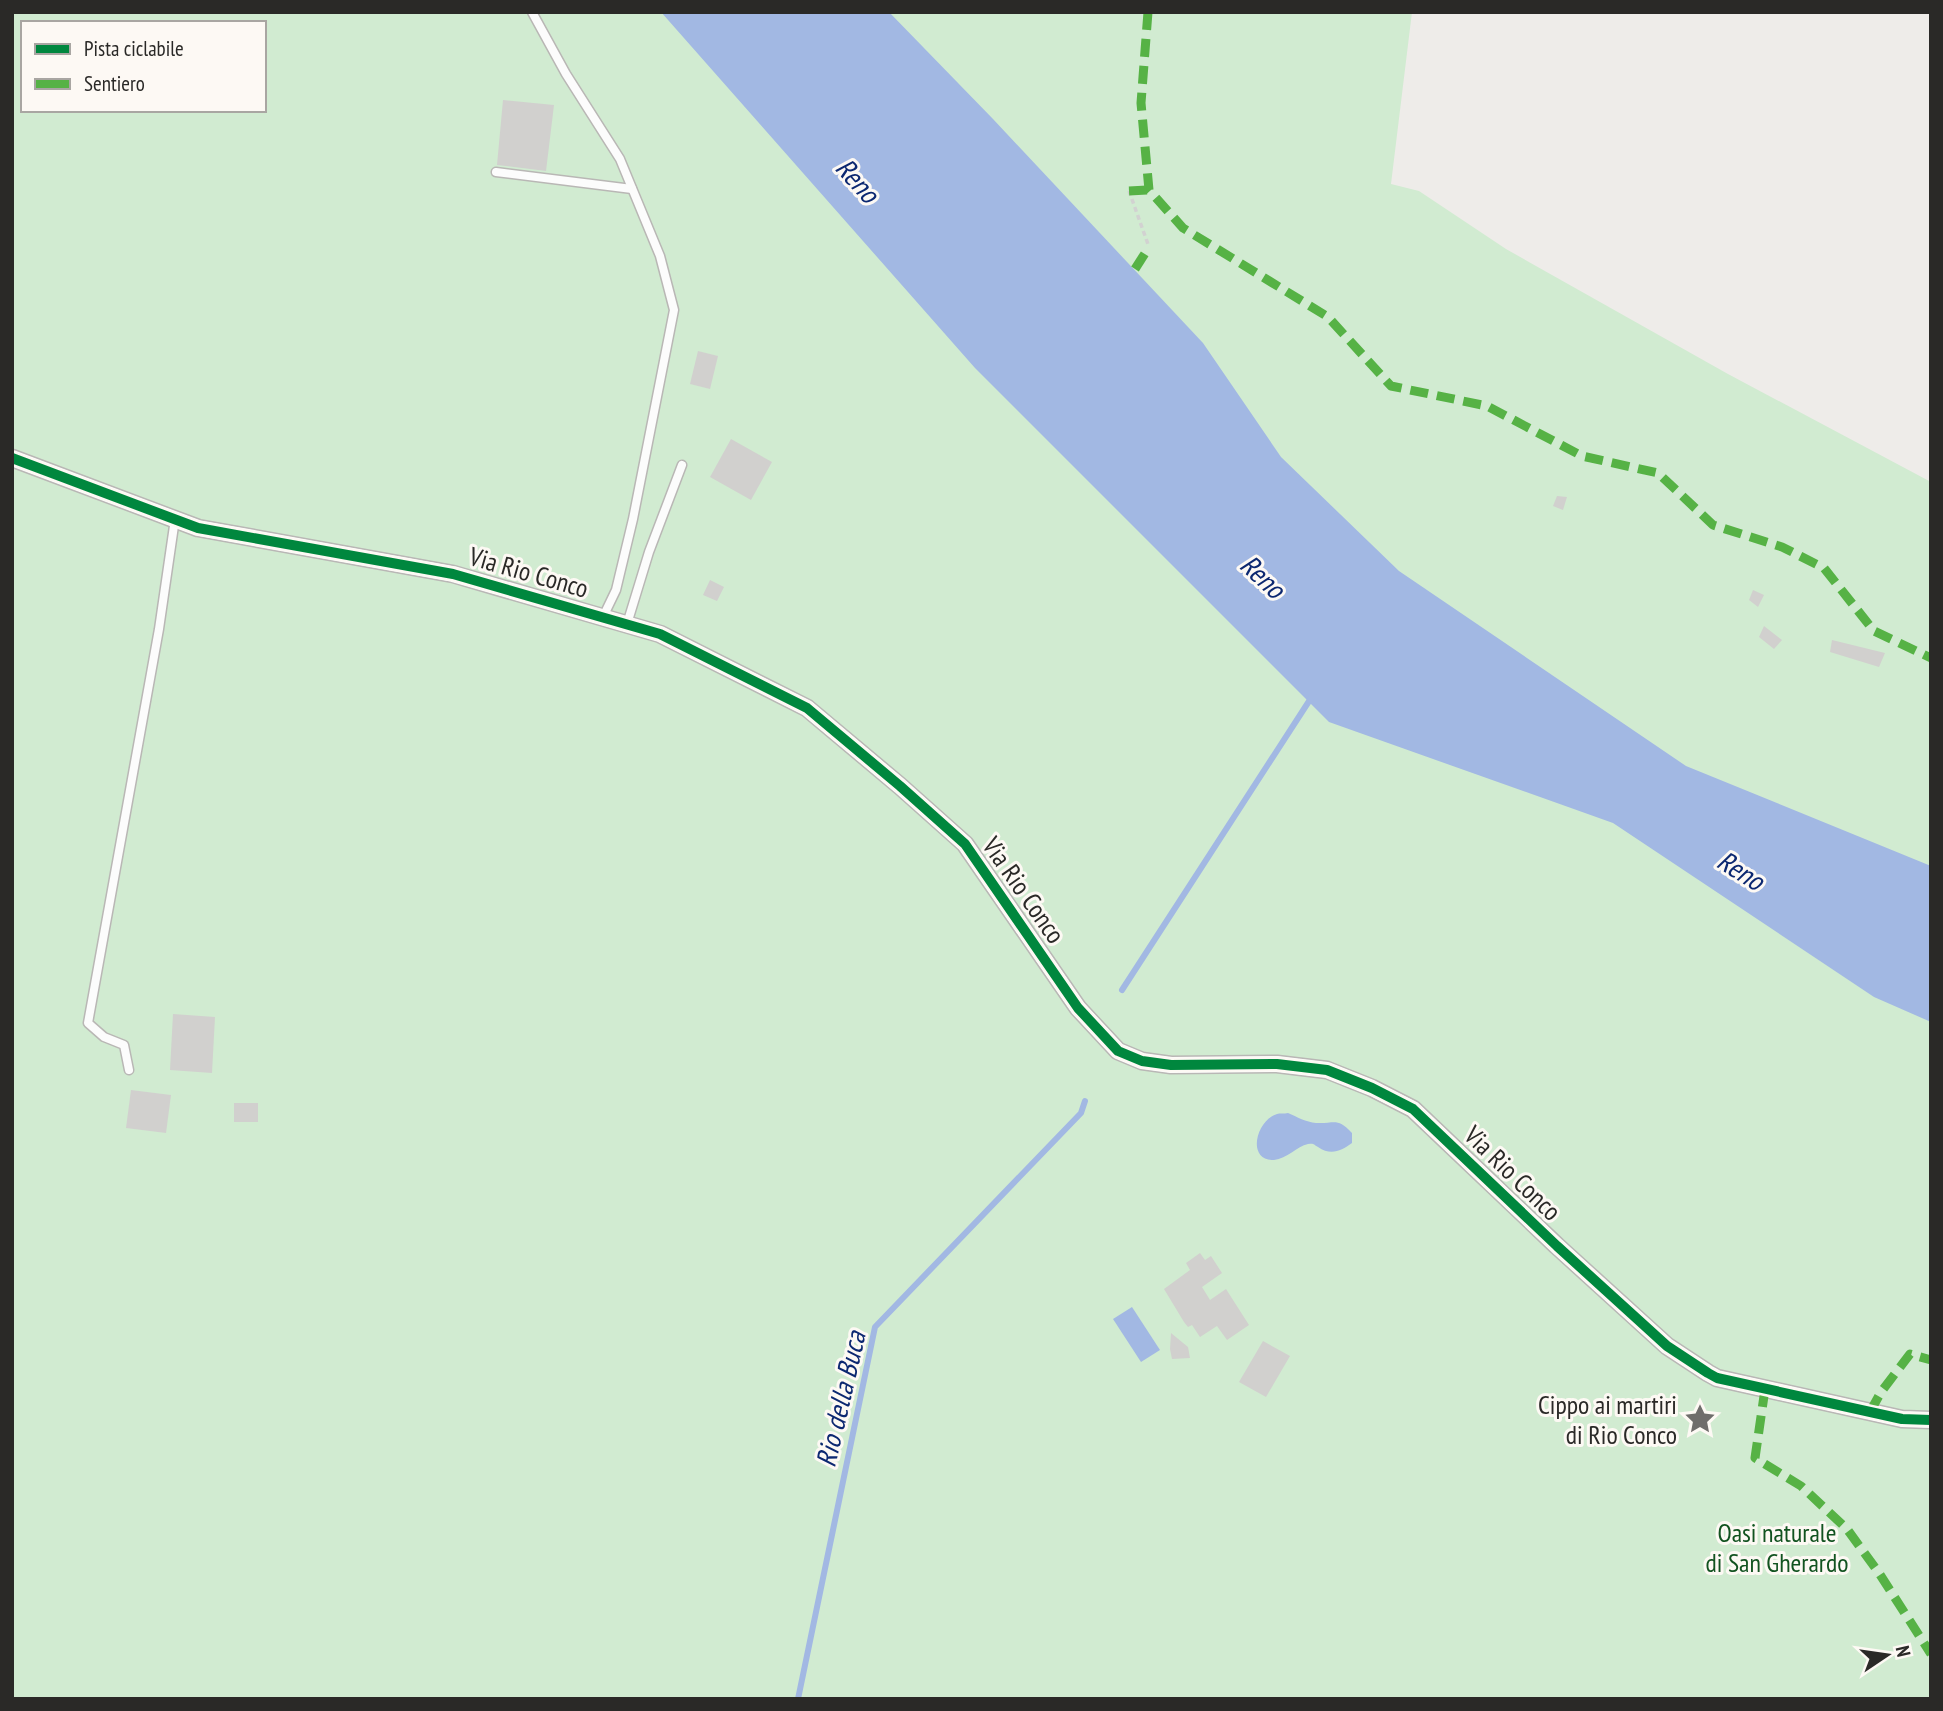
<svg xmlns="http://www.w3.org/2000/svg" width="1943" height="1711" viewBox="0 0 1943 1711" font-family="'PT Sans Narrow',sans-serif">
<style>
.green{fill:#d1ebd1;fill-rule:evenodd}
.water{fill:#a2b8e3}
.lines{fill:none;stroke-linecap:round;stroke-linejoin:round}
.stream{stroke:#a2b8e3;stroke-width:6}
.building{fill:#d1d0ce}
.service-casing{stroke:#b9b7b5;stroke-width:11}
.minor-casing{stroke:#b9b7b5;stroke-width:19}
.path{stroke:#d2d2d1;stroke-width:3.5;stroke-dasharray:5 3.5;stroke-linecap:butt}
.service{stroke:#fcfcfc;stroke-width:8}
.minor{stroke:#fcfcfc;stroke-width:16}
.quiet{stroke:#56b245;stroke-width:9;stroke-dasharray:18 9;stroke-linecap:butt}
.cycleway-casing{stroke:#fdf9f4;stroke-width:15}
.cycleway{stroke:#00873e;stroke-width:10}
.labels{text-anchor:middle;dominant-baseline:central;stroke-width:6;stroke-linejoin:round;paint-order:stroke}
.street-label{font-size:26px;fill:#2a2927;stroke:#fdf9f4}
.poi-label{font-size:26px;fill:#2a2927;stroke:#fdf9f4;text-anchor:end}
.park-label{font-size:26px;fill:#125320;stroke:#fdf9f4}
.water-label{font-size:28px;font-style:italic;fill:#0c2871;stroke:#fdf9f4}
</style>
<rect width="100%" height="100%" fill="#eeece9"/>
<path class="green" d="M12,12H948L951,14L950,12H1412L1391,184L1419,191L1506,249L1728,374L1931,482V1699H12ZM23,23H264V110H23Z"/>
<g class="water">
<path d="M661,12H889L993,119L1203,343L1281,457L1399,571L1686,766L1931,866V1022L1874,997L1613,823L1329,722L975,368Z"/>
<path d="M1288,1113C1297,1117 1306,1122 1316,1123C1335,1124 1337,1117 1352,1133V1143C1341,1151 1331,1156 1318,1147C1313,1144 1314,1143 1308,1144C1297,1146 1287,1159 1274,1160C1246,1161 1256,1120 1277,1114C1280,1113 1284,1114 1288,1113Z"/>
<path d="M1132,1307L1160,1350L1141,1362L1113,1319Z"/>
</g>
<g class="lines">
<g class="stream">
<path d="M1122,990L1313,695"/>
<path d="M798,1699L875,1327L1081,1113L1085,1101"/>
</g>
</g>
<g class="building">
<path d="M503,100L554,105L546,171L497,165Z"/>
<path d="M698,351L718,356L710,389L690,384Z"/>
<path d="M731,439L772,462L751,500L710,477Z"/>
<path d="M1557,496L1567,497L1563,510L1553,506Z"/>
<path d="M710,580L724,587L717,601L703,595Z"/>
<path d="M1753,590L1764,595L1758,607L1749,600Z"/>
<path d="M1764,626L1782,640L1774,649L1759,637Z"/>
<path d="M1832,640L1885,653L1879,667L1830,652Z"/>
<path d="M173,1014L215,1017L212,1073L170,1070Z"/>
<path d="M131,1090L171,1095L166,1133L126,1128Z"/>
<rect x="234" y="1103" width="24" height="19"/>
<path d="M1200,1253L1205,1260L1211,1256L1222,1273L1202,1287L1210,1300L1226,1289L1249,1325L1227,1340L1217,1326L1200,1337L1192,1325L1188,1327L1184,1322L1164,1289L1190,1270L1186,1263Z"/>
<path d="M1171,1333L1188,1347L1190,1358L1172,1359L1170,1349Z"/>
<path d="M1263,1341L1290,1356L1266,1397L1239,1382Z"/>
</g>
<g class="lines">
<defs>
<g id="service">
<path d="M532,12L566,74L620,159L660,256L674,310L633,519L616,590L603,617"/>
<path d="M496,172L632,189"/>
<path d="M627,624L649,552L682,465"/>
<path d="M129,1070L124,1045L104,1037L88,1023L159,629L175,519"/>
</g>
<path id="minor" d="M12,458L198,528L453,574L660,634L807,708L900,786L965,844L1078,1008L1118,1051L1142,1061L1171,1065L1277,1064L1327,1070L1372,1088L1413,1109L1557,1246L1667,1346L1708,1373L1717,1378L1902,1419L1931,1420"/>
</defs>
<use href="#service" class="service-casing"/>
<use href="#minor" class="minor-casing"/>
<path class="path" d="M1129,191L1149,247"/>
<use href="#service" class="service"/>
<use href="#minor" class="minor"/>
<g class="quiet">
<path d="M1148,12L1141,103L1149,190L1183,228L1328,317L1391,386L1487,406L1582,456L1658,473L1713,525L1782,547L1824,568L1874,631L1931,658"/>
<path d="M1129,191L1149,190"/>
<path d="M1135,269L1149,247"/>
<path d="M1765,1389L1755,1458L1801,1486L1847,1529L1879,1573L1931,1654"/>
<path d="M1870,1412L1881,1392L1910,1354L1931,1360"/>
</g>
<defs>
<path id="cycleway" d="M12,458L198,528L453,574L660,634L807,708L900,786L965,844L1078,1008L1118,1051L1142,1061L1171,1065L1277,1064L1327,1070L1372,1088L1413,1109L1557,1246L1667,1346L1708,1373L1717,1378L1902,1419L1931,1420"/>
</defs>
<use href="#cycleway" class="cycleway-casing"/>
<use href="#cycleway" class="cycleway"/>
</g>
<defs>
<symbol id="sight-bare" viewBox="-9 -9 18 18"><path d="M0-6L1.8-2.2L6-1.7L2.9 1.2L3.7 5.4L0 3.3L-3.7 5.4L-2.9 1.2L-6-1.7L-1.8-2.2Z" fill="#6f6d6b" stroke="#fdf9f4" stroke-width="2.5" paint-order="stroke"/></symbol>
</defs>
<g fill-rule="evenodd">
<use href="#sight-bare" x="1678" y="1397" width="44" height="44"/>
</g>
<g class="labels">
<g class="street-label">
<text transform="translate(529 572) rotate(16)">Via Rio Conco</text>
<text transform="translate(1024 890) rotate(55)">Via Rio Conco</text>
<text transform="translate(1513 1173) rotate(44)">Via Rio Conco</text>
</g>
<g class="poi-label">
<text x="1677" y="1404">Cippo ai martiri<tspan x="1677" dy="30">di Rio Conco</tspan></text>
</g>
<g class="park-label">
<text x="1777" y="1532">Oasi naturale<tspan x="1777" dy="30">di San Gherardo</tspan></text>
</g>
<g class="water-label">
<text transform="translate(858 180) rotate(48)">Reno</text>
<text transform="translate(1263 576) rotate(43)">Reno</text>
<text transform="translate(1741 870) rotate(32)">Reno</text>
<text transform="translate(840 1399) rotate(-77)">Rio della Buca</text>
</g>
</g>
<rect width="1943" height="1711" fill="none" stroke="#2a2927" stroke-width="28"/>
<rect x="21" y="21" width="245" height="91" fill="#fdf9f4" stroke="#a9a6a2" stroke-width="2"/>
<rect x="35" y="44" width="35" height="10" fill="#00873e" stroke="#a9a6a2" stroke-width="2"/>
<text x="84" y="56" font-size="21" fill="#2a2927">Pista ciclabile</text>
<rect x="35" y="79" width="35" height="10" fill="#56b245" stroke="#a9a6a2" stroke-width="2"/>
<text x="84" y="91" font-size="21" fill="#2a2927">Sentiero</text>
<g transform="translate(1887 1655) rotate(77)" stroke="#fdf9f4" stroke-width="5" paint-order="stroke">
<path d="M0-5L12 26L0 18L-12 26Z" fill="#2a2927"/>
<text y="-10" font-size="19" font-weight="bold" text-anchor="middle" fill="#2a2927">N</text>
</g>
</svg>
